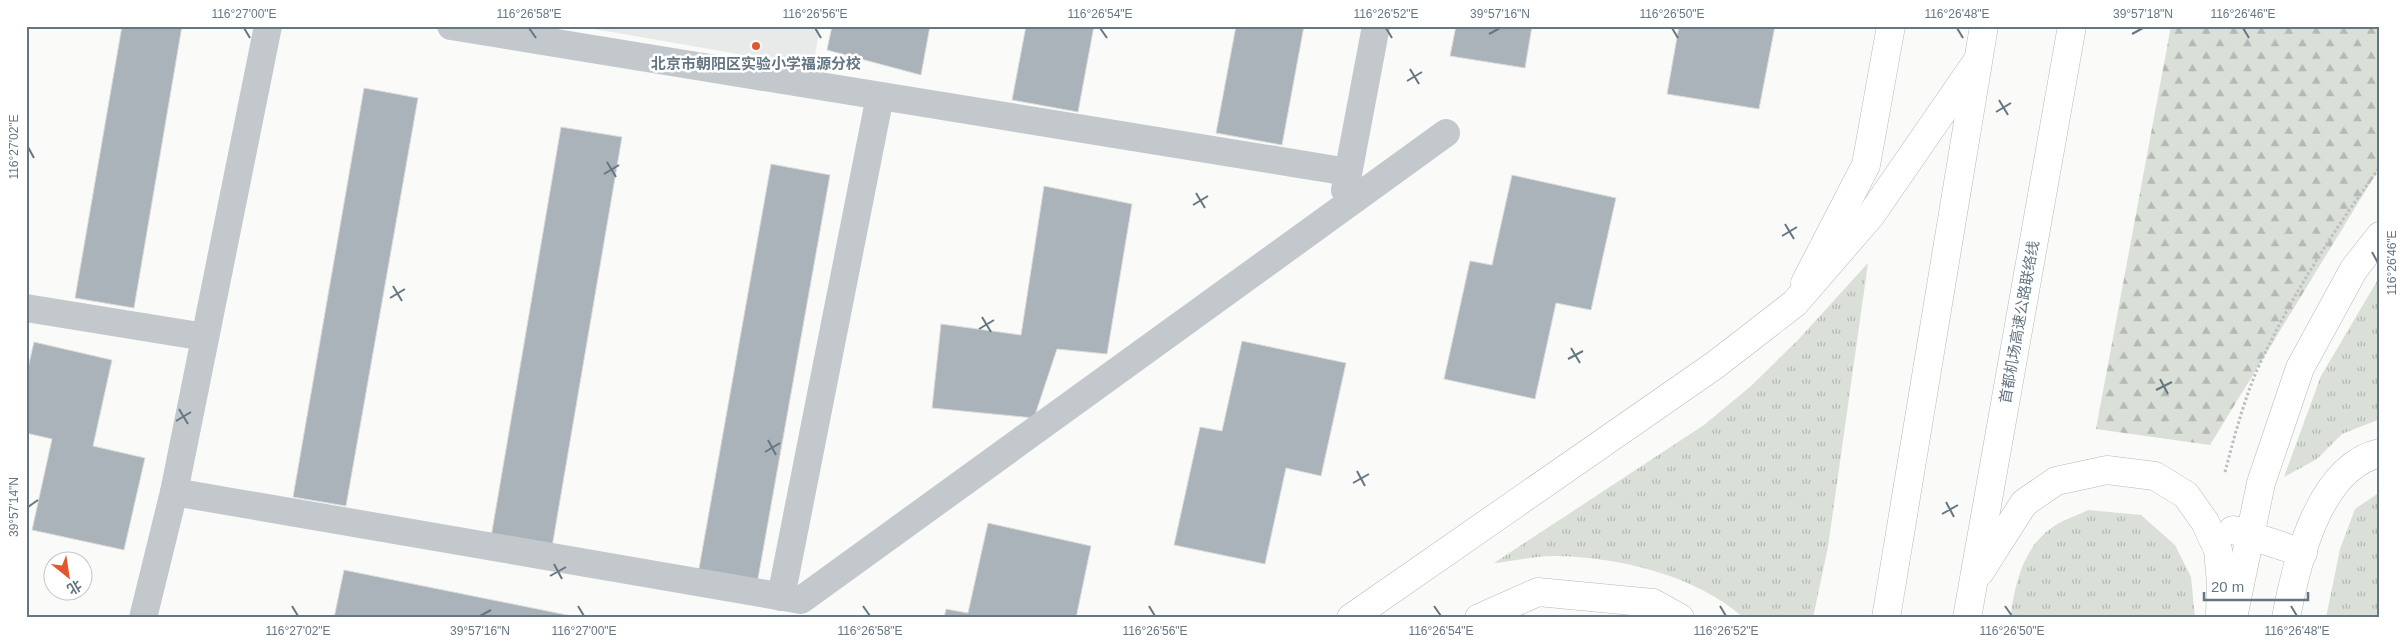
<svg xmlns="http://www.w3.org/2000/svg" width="2406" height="644" viewBox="0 0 2406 644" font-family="Arial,'Noto Sans SC',sans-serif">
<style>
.built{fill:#e8e9e9}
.grass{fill:url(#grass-tufts)}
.forest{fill:url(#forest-firs)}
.building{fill:#aab3b9;stroke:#dcdcda}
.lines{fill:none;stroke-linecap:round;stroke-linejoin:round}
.major-casing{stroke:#b5babe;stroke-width:29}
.highway-casing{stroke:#b4b9bd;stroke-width:29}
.path{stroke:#bbbfc2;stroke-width:3;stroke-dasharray:2.5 2.5;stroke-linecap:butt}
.minor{stroke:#c3c8cc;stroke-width:28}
.major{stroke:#fff;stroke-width:28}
.highway{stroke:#fff;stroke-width:28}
.ticks{fill:none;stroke:#657683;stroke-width:2}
.poi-dot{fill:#e4572e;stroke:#fff;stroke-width:2}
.labels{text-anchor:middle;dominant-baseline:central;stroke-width:5;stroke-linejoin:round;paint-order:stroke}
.poi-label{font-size:15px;font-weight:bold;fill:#657683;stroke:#fff}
.street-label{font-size:15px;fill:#657683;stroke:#fff}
.neatline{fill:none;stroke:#657683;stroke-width:2}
.ticks-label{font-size:12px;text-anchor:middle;fill:#657683}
</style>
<defs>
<pattern id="grass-tufts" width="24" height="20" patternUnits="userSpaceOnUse" patternTransform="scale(1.25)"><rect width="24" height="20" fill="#dadfd7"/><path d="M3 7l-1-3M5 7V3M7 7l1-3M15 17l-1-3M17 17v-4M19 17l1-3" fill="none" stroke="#b4b9b4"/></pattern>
<pattern id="forest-firs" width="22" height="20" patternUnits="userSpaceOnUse" patternTransform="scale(1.25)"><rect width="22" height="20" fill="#dadfd7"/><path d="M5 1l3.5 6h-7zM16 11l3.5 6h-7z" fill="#b4b9b4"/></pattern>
</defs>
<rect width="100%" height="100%" fill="#fafaf8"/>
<path class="built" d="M577,26H820L813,67Z"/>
<g class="grass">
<path d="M1868,263L1828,547L1813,618H1744C1695,575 1622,558 1559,556C1538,555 1515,561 1494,563L1704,425L1751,386L1798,340Z"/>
<path d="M2380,276V419L2342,434L2317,459L2284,477L2321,376Z"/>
<path d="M2380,492V618H2326L2340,549L2355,509Z"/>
<path d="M2088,510L2141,515L2175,545L2191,577L2195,618H2010C2015,585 2022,550 2050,529C2060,521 2076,516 2088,510Z"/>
</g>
<path class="forest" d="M2171,26H2380V167L2210,445L2096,429Z"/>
<g class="building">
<path d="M122,26H182L134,308L75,298Z"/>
<path d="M832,26H930L921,75L827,50Z"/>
<path d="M1026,26H1094L1078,112L1012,100Z"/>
<path d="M1236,26H1304L1282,145L1216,133Z"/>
<path d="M1456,26H1532L1525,68L1450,56Z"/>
<path d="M1679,26H1775L1759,109L1667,94Z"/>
<path d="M364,88L418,98L346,506L293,497Z"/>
<path d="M561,127L622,137L551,553L490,543Z"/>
<path d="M771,164L830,175L757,584L698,574Z"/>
<path d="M1512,175L1616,198L1591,310L1556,303L1535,399L1444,379L1470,261L1492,265Z"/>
<path d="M1044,186L1132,204L1107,354L1057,349L1034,418L932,408L941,324L1021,335Z"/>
<path d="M1242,341L1346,363L1321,476L1286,468L1265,564L1174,545L1200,427L1222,431Z"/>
<path d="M34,342L112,360L93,446L145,458L124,550L32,530L52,439L26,433V376Z"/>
<path d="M988,523L1091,546L1076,618H944L946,609L968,613Z"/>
<path d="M344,570L582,618H334Z"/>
</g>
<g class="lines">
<defs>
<path id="major" d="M1805,283L1866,165L1891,26"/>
<g id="highway">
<path d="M2233,530L2303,553"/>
<path d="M1980,572L2024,503L2056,481L2107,470L2155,476L2186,495L2205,522L2218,550L2221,583L2220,615"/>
<path d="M1351,618L1715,365L1795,303L1871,215L1978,60"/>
<path d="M1479,618L1538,592L1653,603L1680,618"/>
<path d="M1886,618L1984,26"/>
<path d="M1967,618L2072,26"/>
<path d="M2233,618L2261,483L2300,368L2354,269L2380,236"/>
<path d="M2286,618C2296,565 2318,467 2380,453"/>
</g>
</defs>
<use href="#major" class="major-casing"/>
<use href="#highway" class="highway-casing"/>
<path class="path" d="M2225,472C2234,438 2243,403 2257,370C2290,298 2333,231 2380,167"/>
<g class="minor">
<path d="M451,26L1348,172"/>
<path d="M1345,190L1376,26"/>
<path d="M26,308L205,337"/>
<path d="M174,492L268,26"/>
<path d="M781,597L880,96"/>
<path d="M143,618L174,492L801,600L1446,133"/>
</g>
<use href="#major" class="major"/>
<use href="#highway" class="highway"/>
</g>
<path class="ticks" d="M244,28L250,38M529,28L536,38M815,28L821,38M1100,28L1107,38M1386,28L1392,38M1672,28L1678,38M1957,28L1963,38M2243,28L2249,38M1489,34L1500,28M2132,34L2143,28M1410,69L1419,84M1407,81L1422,72M1999,100L2008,115M1996,112L2011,103M28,147L34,158M607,162L616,177M604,174L619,165M1196,193L1205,208M1193,205L1208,196M1785,224L1794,239M1782,236L1797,227M2372,252L2378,263M393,286L402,301M390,298L405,289M982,317L991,332M979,329L994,320M1571,348L1580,363M1568,359L1583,351M2160,379L2168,394M2156,390L2172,382M179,409L188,424M176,421L191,412M768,440L776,455M765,452L780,443M1357,471L1365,486M1353,483L1369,474M1946,502L1954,517M28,507L38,500M1942,514L1958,505M554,564L562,579M550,576L566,567M292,606L298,616M578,606L584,616M863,606L870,616M1149,606L1155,616M1434,606L1441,616M1720,606L1726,616M2005,606L2012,616M2291,606L2297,616M480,616L491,610"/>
<circle class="poi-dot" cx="756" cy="46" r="5"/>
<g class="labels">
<g class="poi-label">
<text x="756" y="63">北京市朝阳区实验小学福源分校</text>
</g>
<g class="street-label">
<text transform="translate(2019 322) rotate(-80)">首都机场高速公路联络线</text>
</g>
</g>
<rect width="2406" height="644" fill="none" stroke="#ffffff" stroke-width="55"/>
<g transform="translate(68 576) rotate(150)"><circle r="24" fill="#ffffff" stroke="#c1c8cd"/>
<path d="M0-4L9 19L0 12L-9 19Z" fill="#e4572e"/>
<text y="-8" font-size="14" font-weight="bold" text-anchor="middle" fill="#657683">北</text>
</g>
<path d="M2204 592v8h104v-8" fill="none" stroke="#657683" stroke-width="2.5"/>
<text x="2211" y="592" font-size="15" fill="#657683" stroke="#ffffff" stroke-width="4" paint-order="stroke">20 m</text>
<rect x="28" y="28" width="2350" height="588" class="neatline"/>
<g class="ticks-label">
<text x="244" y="18">116°27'00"E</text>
<text x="529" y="18">116°26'58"E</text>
<text x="815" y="18">116°26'56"E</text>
<text x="1100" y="18">116°26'54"E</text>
<text x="1386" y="18">116°26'52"E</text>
<text x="1500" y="18">39°57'16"N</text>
<text x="1672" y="18">116°26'50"E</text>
<text x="1957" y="18">116°26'48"E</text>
<text x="2143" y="18">39°57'18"N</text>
<text x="2243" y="18">116°26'46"E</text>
<text transform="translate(14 147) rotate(-90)" y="4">116°27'02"E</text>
<text transform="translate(2392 263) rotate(-90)" y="4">116°26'46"E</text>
<text transform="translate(14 507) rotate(-90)" y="4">39°57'14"N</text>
<text x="298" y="635">116°27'02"E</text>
<text x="480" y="635">39°57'16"N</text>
<text x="584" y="635">116°27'00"E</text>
<text x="870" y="635">116°26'58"E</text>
<text x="1155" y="635">116°26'56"E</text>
<text x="1441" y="635">116°26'54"E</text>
<text x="1726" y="635">116°26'52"E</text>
<text x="2012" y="635">116°26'50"E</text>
<text x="2297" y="635">116°26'48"E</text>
</g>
</svg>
